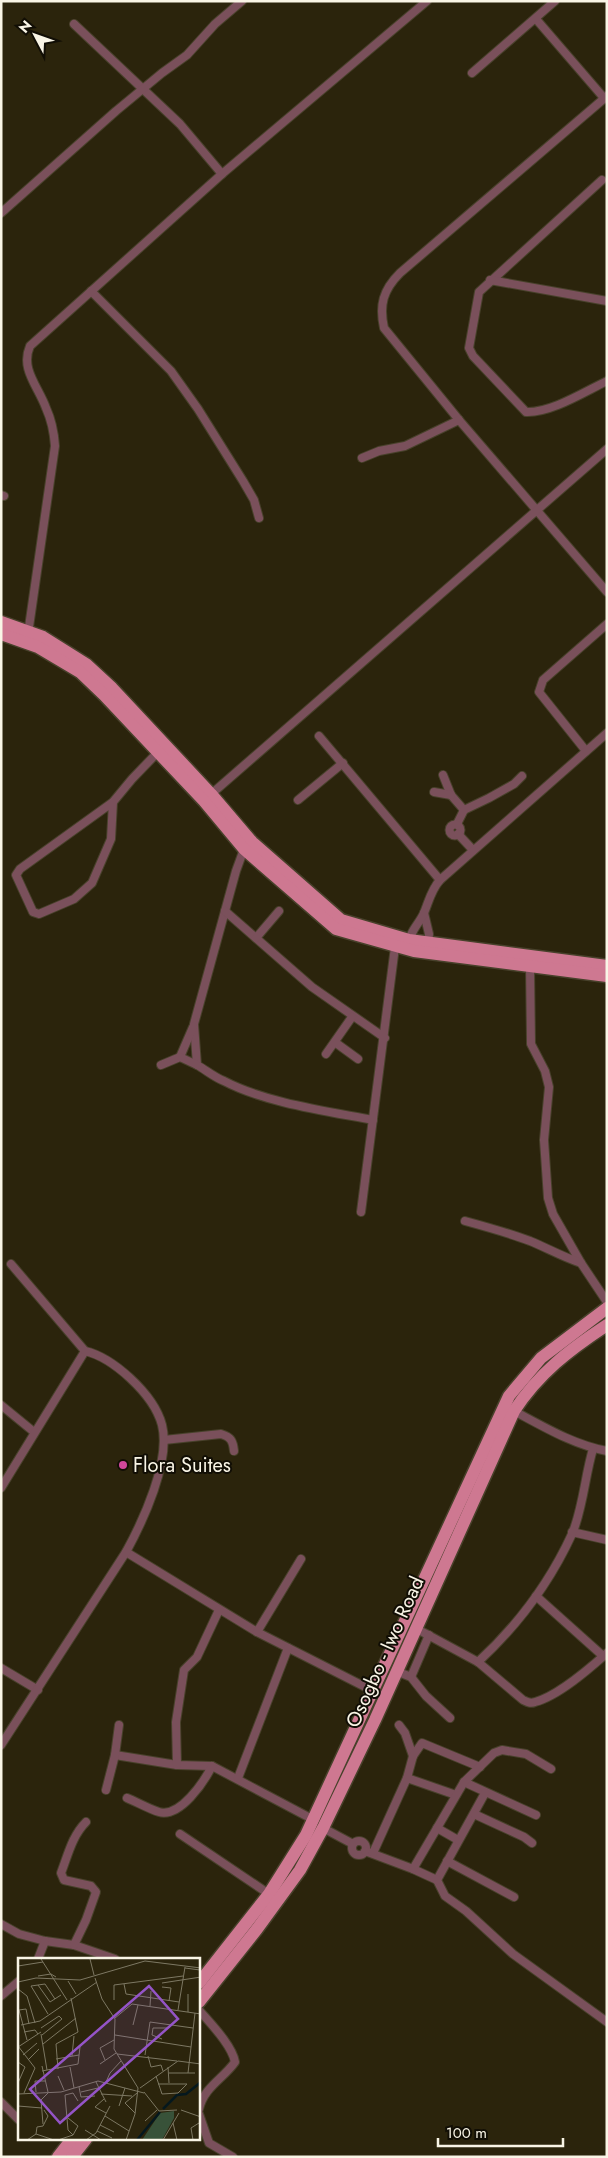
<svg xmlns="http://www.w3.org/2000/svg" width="608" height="2158" viewBox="0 0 608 2158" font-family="Jost,sans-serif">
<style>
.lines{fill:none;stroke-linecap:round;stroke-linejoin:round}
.street-casing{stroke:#48412b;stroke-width:10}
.primary-casing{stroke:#48412b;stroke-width:15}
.street{stroke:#7a505b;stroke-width:8}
.primary{stroke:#ce7891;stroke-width:12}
.hotel-dot{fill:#d1479c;stroke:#110e05;stroke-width:2}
.labels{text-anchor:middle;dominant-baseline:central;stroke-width:4;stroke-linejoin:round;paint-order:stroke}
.poi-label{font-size:20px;fill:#f9f5e6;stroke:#110e05;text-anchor:start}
.street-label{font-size:20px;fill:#f9f5e6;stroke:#110e05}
.inset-river{fill:none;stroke:#05181e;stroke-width:2.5}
.inset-road{fill:none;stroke:#7d7863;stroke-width:1}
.view{fill:#9454c7;fill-opacity:0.15;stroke:#9454c7;stroke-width:2.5}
.inset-edge{fill:none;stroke:#f9f5e6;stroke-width:2.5}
</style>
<rect width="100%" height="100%" fill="#2b240c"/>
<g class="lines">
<defs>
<g id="street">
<path d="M536,19L604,98"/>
<path d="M74,24L180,124L222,174"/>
<path d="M472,73L555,1"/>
<path d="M607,96L400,273C383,290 379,305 384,328L459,420L607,592"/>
<path d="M602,180L479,292L469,348L473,356L526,412C551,413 584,392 607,381"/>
<path d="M1,213L116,111L162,73L187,55L215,24L242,1"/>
<path d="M490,280L607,301"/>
<path d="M91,291L171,371L198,409L243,481L254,500L259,518"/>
<path d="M362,458L379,451L405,446L459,420"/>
<path d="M1,495L4,496"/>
<path d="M28,634L55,446C54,432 52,421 46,408C38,386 20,369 30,346L222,174L427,1"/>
<path d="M319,736L440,880"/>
<path d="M586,751L539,692L543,680L607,624"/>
<path d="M443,775L451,795L464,810"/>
<path d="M434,792L451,795"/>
<path d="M209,796L607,449"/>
<path d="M298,800L343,763"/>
<path d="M113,802L111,839L92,883L74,899L39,914L33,912L16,875L20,869L113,802L132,779L158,752"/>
<path d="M457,824L464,810L489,798L514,784L522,776"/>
<circle cx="455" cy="830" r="5.5"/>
<path d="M458,834L473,850"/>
<path d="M244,849L236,871L194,1024L197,1065C206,1070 214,1077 224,1081C266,1103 326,1111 373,1120"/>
<path d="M225,911L312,987L385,1038"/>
<path d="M424,913L429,934L428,946"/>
<path d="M256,938L279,911"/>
<path d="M409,943C410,931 419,924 424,913C429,901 431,890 440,880L607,733"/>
<path d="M530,966L531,1044L545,1071L549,1087L544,1140L548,1198L553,1214L581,1263L607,1302"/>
<path d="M336,1043L358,1059"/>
<path d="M326,1054L352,1017"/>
<path d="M180,1057L193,1027"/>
<path d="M161,1065L180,1057L197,1065"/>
<path d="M361,1212L395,947"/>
<path d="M465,1221C487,1227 509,1233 530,1241C547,1248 563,1257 581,1263"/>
<path d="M1,1405L34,1432"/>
<path d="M514,1411C544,1427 574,1445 607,1451"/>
<path d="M164,1440L221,1434C231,1437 233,1441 234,1451"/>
<path d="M1,1488L85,1351"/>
<path d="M572,1532L607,1540"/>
<path d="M126,1552L257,1632L385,1697"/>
<path d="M536,1596L603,1656"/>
<path d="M417,1629L478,1662L523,1700C527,1702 530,1704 535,1702C558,1696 589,1669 607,1653"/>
<path d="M257,1632L301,1559"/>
<path d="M478,1662C517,1626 550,1582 572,1534C583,1509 585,1475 593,1449"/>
<path d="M1,1668L38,1690"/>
<path d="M396,1671L411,1677L426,1696L450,1718"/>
<path d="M411,1677L429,1635"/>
<path d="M399,1725L405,1733L413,1756"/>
<path d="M1,1745L126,1552C143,1521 171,1461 162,1425C157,1406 144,1391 130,1378C117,1366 102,1355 85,1351L11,1264"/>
<path d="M115,1755L177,1765L212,1766L314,1820"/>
<path d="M177,1765L176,1722L184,1670L197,1657L219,1610"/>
<path d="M238,1778L288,1648"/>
<path d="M407,1778L456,1795"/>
<path d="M464,1782L536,1815"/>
<path d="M106,1790L115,1755L119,1725"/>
<path d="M485,1793L437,1880L445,1896L466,1911L513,1954L607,2022"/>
<path d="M127,1798C137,1802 149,1809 159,1812C180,1818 204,1782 212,1766"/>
<path d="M474,1814L524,1837L532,1843"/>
<path d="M323,1828L353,1844"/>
<path d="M437,1828L458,1840"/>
<path d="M180,1834L269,1894"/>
<circle cx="359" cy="1848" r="7"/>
<path d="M365,1851L413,1869L437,1880"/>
<path d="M373,1853L407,1778L413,1756L422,1743L480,1767"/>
<path d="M447,1861L514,1897"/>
<path d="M413,1869L464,1782L494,1753L502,1750L526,1754L551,1769"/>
<path d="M1,1924L19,1934L45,1941L74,1945L115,1959"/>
<path d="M74,1945L86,1920L96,1892L91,1886L64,1880L61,1873C68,1855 72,1836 86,1822"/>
<path d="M38,1959L45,1941"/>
<path d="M1,1996L19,1981"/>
<path d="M199,2010C210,2023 232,2045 235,2062C223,2079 204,2087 199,2109"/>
<path d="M1,2102L19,2120"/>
<path d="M199,2114L209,2143L233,2157"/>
</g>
<g id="primary">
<path d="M1,622L43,637L86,664L112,688L211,794L252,842L341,920L409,940L607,966"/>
<path d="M1,634L38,647L80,672L104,695L204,801L244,849L336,929L414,951L607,976"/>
<path d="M199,1983L269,1894L306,1835L509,1396L541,1358L607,1308"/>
<path d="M199,2002L257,1929L300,1870L323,1828L375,1720L514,1411C539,1373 569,1350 607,1325"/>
<path d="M58,2157L72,2139"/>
<path d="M72,2157L86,2139"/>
</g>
</defs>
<use href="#street" class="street-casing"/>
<use href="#primary" class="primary-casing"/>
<use href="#street" class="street"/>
<use href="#primary" class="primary"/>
</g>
<circle class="hotel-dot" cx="123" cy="1465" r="5"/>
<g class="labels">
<g class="poi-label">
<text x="133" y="1465">Flora Suites</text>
</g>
<g class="street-label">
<text transform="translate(385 1652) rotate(-66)">Osogbo - Iwo Road</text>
</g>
</g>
<g transform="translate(18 1958)">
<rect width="182" height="182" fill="#2b240c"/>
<path d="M156,153V160L144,182H124L142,155Z" fill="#385239"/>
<path class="inset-river" d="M145,151L159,137L168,136L183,124M119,182L142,154"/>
<path class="inset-road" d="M23,1L49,42M72,1L76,17M0,8L25,4M167,10L182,12M20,18L33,16L38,19M77,20L84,41L97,61L96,91L120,130L117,156L108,182M50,23L58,36M0,24L18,20L62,22L127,3L183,10M144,25L183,19M106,26L108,36L161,44M20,27L32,44L43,37M144,29L153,30L151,43M0,31L9,38L17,65M96,42V27L165,18M132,48L133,33M160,52L167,9M170,54V36M30,56L13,28L27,26L37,41M97,60L114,46L183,56M3,67L22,63L79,24M115,67L120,47M23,70L41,58L44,61L24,77M6,74L17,72L20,76M23,76L29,112M97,77L173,89M144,81L134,77L135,70H150M9,82L1,52L8,51L11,66M25,86L58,60M0,88L17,110L6,135M0,89L23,74M99,96L159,103M5,97L19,85M127,97L132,64L175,70M54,98L56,78M130,98L133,109L143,107L145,113M38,101L61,97M10,102L21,91M87,102L82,90L96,82M0,104L7,109L0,125M82,106L98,95M24,108L30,134M52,109L56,130M150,109L151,125M40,111L38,86L60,74L53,40M24,113L60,106L62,89M151,115H177M170,115L177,55M40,118L46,132M138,118L144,136L160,135L169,126M78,124L88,144M88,124L92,115L103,103M140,126H169M61,129L63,139L77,138M122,130L160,103L183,106M18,134L17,123H27M63,134L80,130M126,134L141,153L159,152M0,136L43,134L80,123L126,135M83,136L114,138M47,137L55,135L60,143M86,141L77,149L88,155M0,148L24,150M101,148L107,130M163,152L183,159M117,155L107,145L119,135M87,158L111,173M50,160L60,168L55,177M127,163L139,152M155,165L159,182M25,166L23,142L30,135M82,167L96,174M67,172L83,182M79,173L94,180M18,176L19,169L25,168L30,158L26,152M9,182L18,176L36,182M40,182L55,177L50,172L47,137M68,182L78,175L92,148M145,182L161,155M175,182L173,170L181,165"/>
<path class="view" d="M131,28L160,61L42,165L12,131Z"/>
<rect width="182" height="182" class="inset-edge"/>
</g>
<rect width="608" height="2158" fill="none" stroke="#f9f5e6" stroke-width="5"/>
<g transform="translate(35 35) rotate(311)" stroke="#110e05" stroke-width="4" paint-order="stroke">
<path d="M0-4L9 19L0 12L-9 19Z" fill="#f9f5e6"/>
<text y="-8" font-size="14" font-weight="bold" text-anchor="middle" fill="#f9f5e6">N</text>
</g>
<path d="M438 2138v8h125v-8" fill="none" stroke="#f9f5e6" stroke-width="2.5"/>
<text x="446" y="2138" font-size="15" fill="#f9f5e6" stroke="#110e05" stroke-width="4" paint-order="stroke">100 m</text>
</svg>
